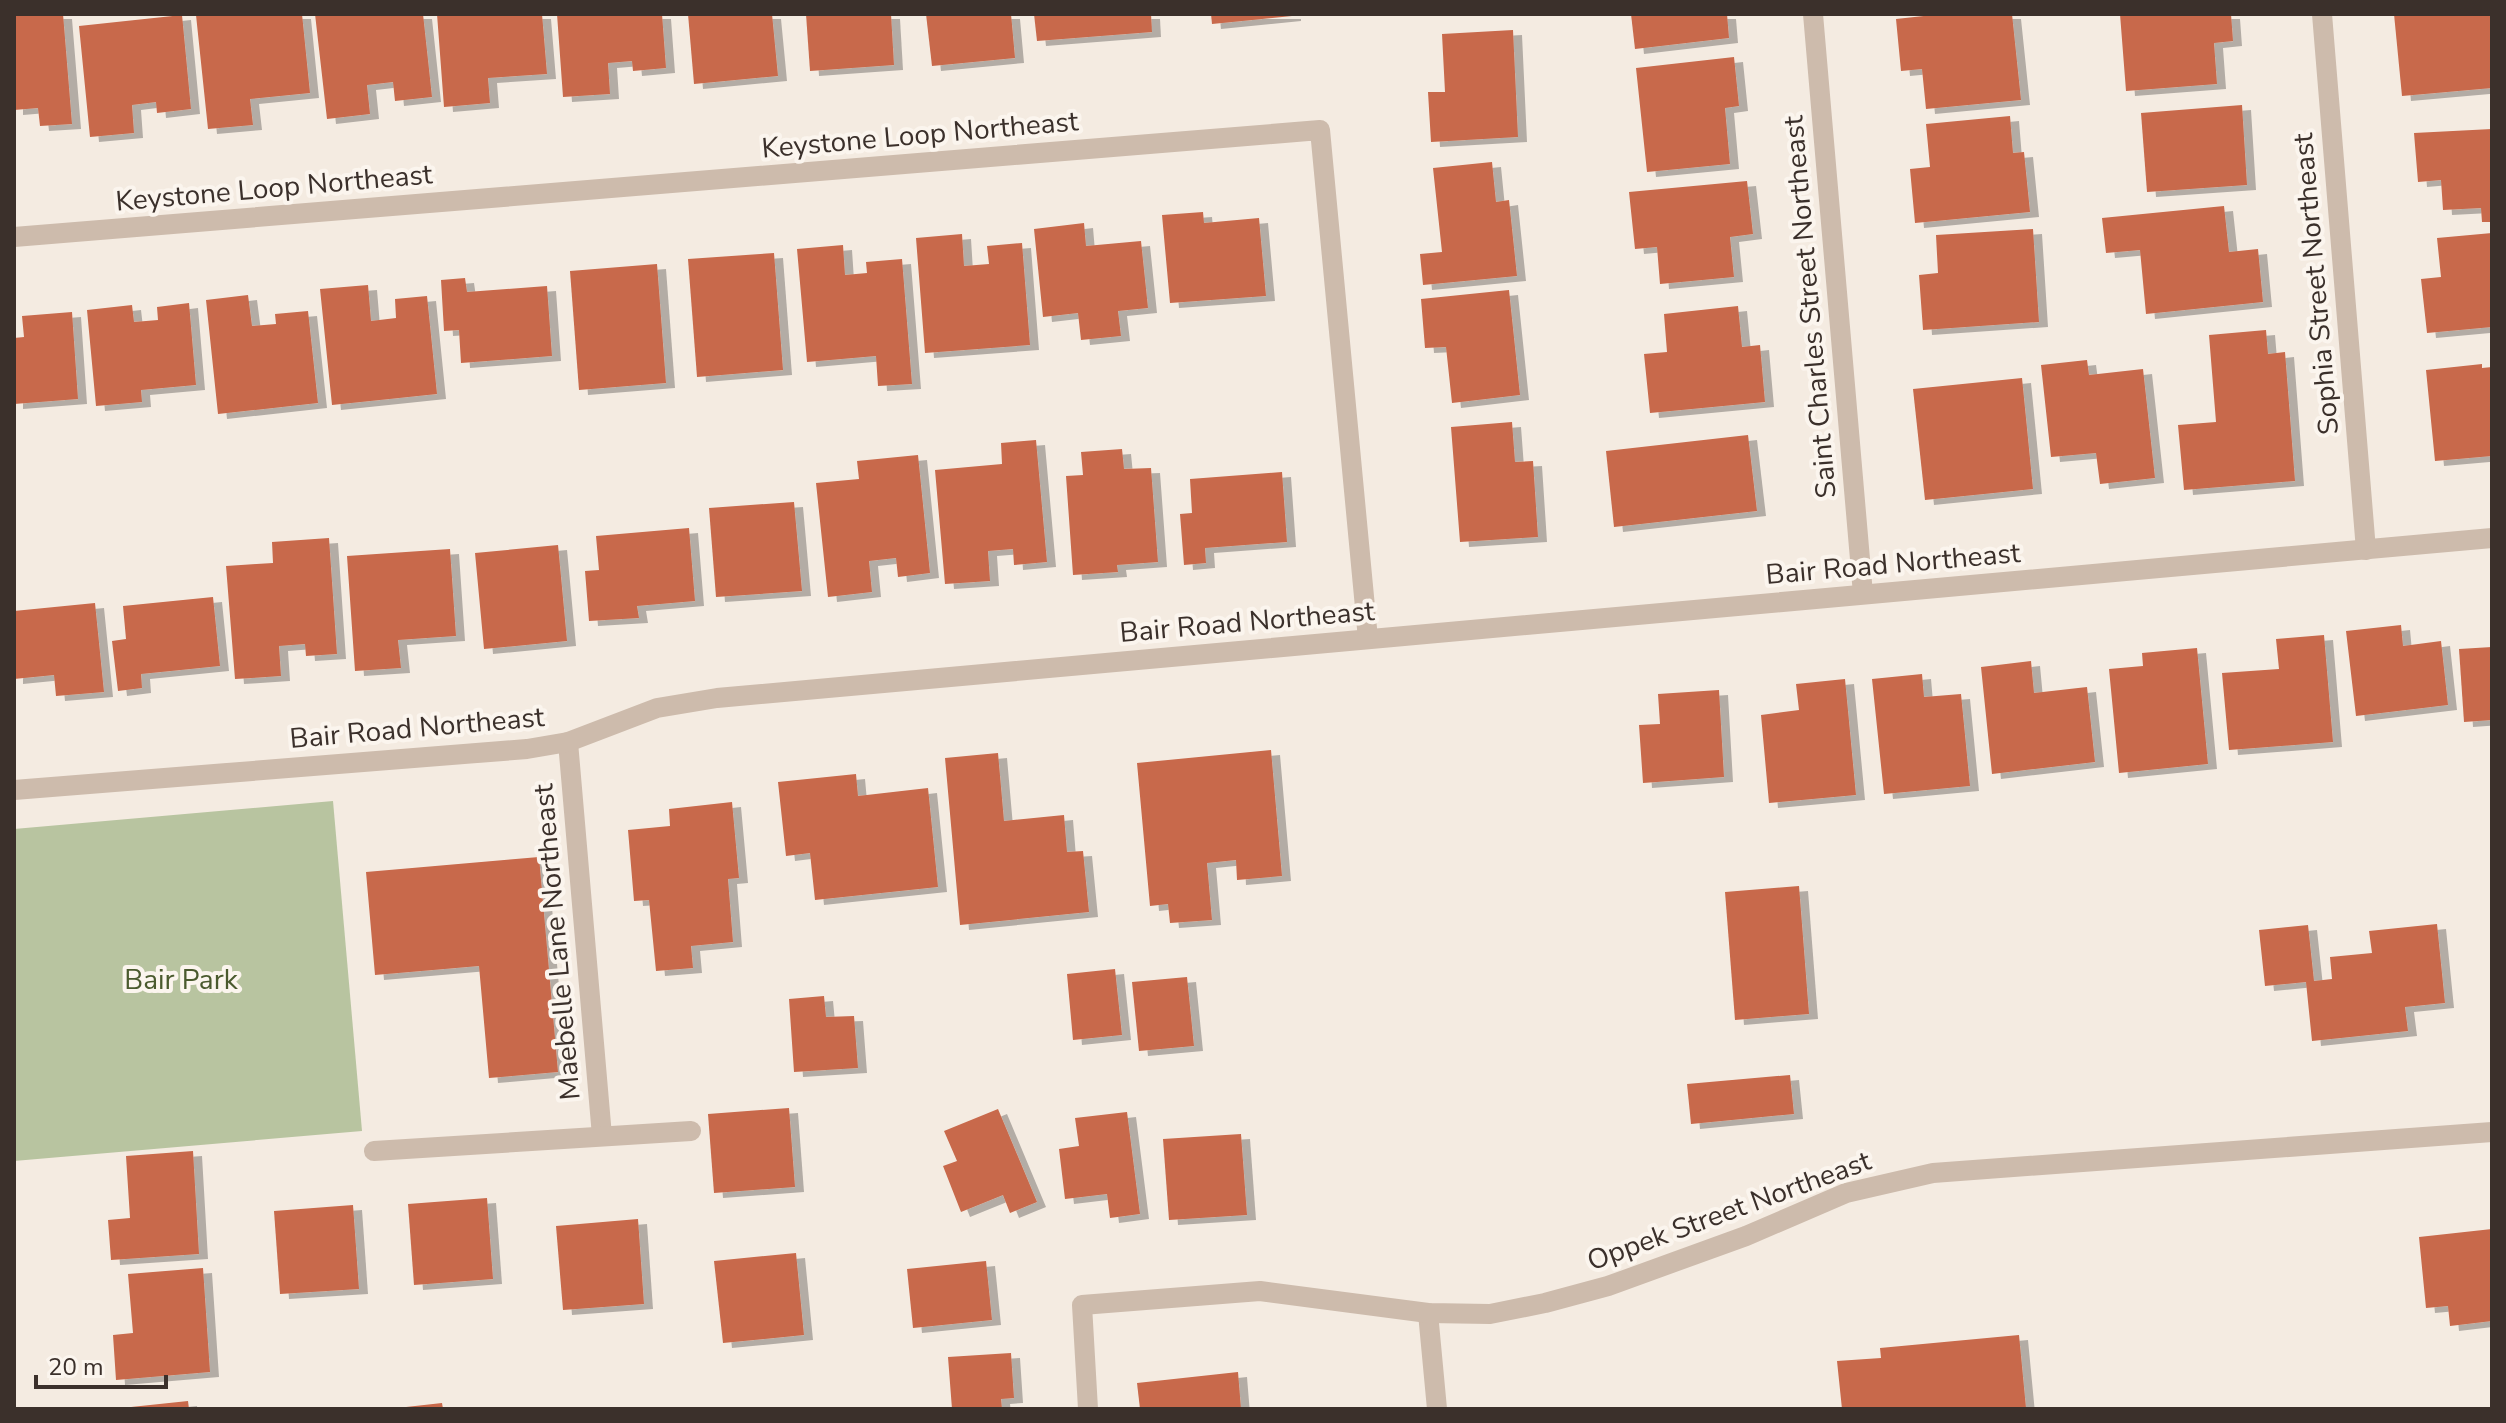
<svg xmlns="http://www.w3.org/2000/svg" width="2506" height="1423" viewBox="0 0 2506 1423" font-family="'Nunito Sans',sans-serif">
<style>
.green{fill:#b8c4a0}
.building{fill:#c8694b;filter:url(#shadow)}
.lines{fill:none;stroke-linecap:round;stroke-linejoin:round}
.lane{stroke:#cdbbac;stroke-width:20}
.street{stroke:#cdbbac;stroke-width:20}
.labels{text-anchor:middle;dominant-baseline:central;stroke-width:8;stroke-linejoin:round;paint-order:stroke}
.street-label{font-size:28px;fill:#3b302b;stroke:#fbf5ee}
.park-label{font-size:28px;fill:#4a5a2e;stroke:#fbf5ee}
</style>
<defs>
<filter id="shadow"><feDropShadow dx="9" dy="5" stdDeviation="0" flood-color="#0004"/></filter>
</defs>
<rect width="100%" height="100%" fill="#f4ebe1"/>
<path class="green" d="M333,801L362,1131L14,1161V829Z"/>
<g class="building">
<path d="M14,14H63L72,124L40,126L38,108L14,110Z"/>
<path d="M210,14H302L310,93L250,99L253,125L208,129L196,15Z"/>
<path d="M315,14H423L432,97L395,101L393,82L367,85L370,114L327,119Z"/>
<path d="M437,14H542L547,74L488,78L490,103L444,107Z"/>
<path d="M557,14H662L666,68L633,71L632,61L608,63L610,94L563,97Z"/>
<path d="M688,14H772L778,76L694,84Z"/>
<path d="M806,14H891L894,65L810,71Z"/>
<path d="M926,14H1011L1015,58L932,66Z"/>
<path d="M1034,14H1151L1152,32L1037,41Z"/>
<path d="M1211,14H1292V16L1212,24Z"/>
<path d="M1631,14H1727L1729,38L1635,49Z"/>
<path d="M1942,14H2012L2021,100L1926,109L1922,69L1901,71L1896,19Z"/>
<path d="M2120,14H2231L2233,41L2214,43L2217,84L2126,91Z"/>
<path d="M2394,14H2492V88L2402,96Z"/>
<path d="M182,15L191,109L157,113L156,102L132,105L134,133L90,137L79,26Z"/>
<path d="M1513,30L1518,137L1431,142L1428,92H1445L1442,34Z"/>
<path d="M1734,57L1739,106L1725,108L1730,164L1647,172L1636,68Z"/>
<path d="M2242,105L2247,185L2147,192L2141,113Z"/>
<path d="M2010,116L2013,153L2024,152L2030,212L1915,223L1910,169L1930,167L1926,124Z"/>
<path d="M2492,129V222H2482L2481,208L2443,210L2441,180L2418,182L2414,133Z"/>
<path d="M1492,162L1496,202L1509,200L1517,276L1423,285L1420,254L1442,252L1433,168Z"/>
<path d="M1747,181L1753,234L1730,237L1734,277L1660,284L1657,247L1635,249L1629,192Z"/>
<path d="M2224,206L2229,252L2258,249L2263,302L2146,314L2140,250L2106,253L2102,218Z"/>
<path d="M1203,212L1204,223L1259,218L1266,296L1170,303L1162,215Z"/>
<path d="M1084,223L1086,246L1141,241L1148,308L1118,311L1121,336L1081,340L1078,313L1043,317L1034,229Z"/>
<path d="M2033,229L2039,322L1923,330L1919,275L1938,273L1936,235Z"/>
<path d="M2492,233V327L2427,333L2421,279L2441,277L2437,238Z"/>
<path d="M962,234L964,266L989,264L987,246L1022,243L1030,345L925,353L916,238Z"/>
<path d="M843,245L845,275L867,273L866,262L902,259L912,384L878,386L876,356L807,362L797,249Z"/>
<path d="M774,253L783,370L697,377L688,259Z"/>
<path d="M657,264L666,383L579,390L570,271Z"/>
<path d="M465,278L467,292L547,286L552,356L461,363L459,330L444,331L441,280Z"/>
<path d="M368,285L371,321L396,318L395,299L427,296L437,394L332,405L320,289Z"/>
<path d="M1509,290L1520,395L1452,403L1446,347L1425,348L1421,299Z"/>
<path d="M248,295L252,326L276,324L275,314L308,311L318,403L218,414L206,300Z"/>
<path d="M189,303L196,385L141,390L142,402L96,406L87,310L132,305L134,322L158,320L157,307Z"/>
<path d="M1738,306L1742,347L1760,345L1765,402L1650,413L1644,354L1667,352L1664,314Z"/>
<path d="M72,312L78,399L14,404V338L24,337L22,316Z"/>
<path d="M2266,330L2268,354L2285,352L2295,481L2184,490L2178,425L2216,422L2209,335Z"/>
<path d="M2087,360L2089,375L2143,369L2155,478L2100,484L2096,453L2051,457L2041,365Z"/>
<path d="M2482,364V368L2492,367V456L2435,461L2426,370Z"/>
<path d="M2022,378L2033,489L1925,500L1913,389Z"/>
<path d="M1512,422L1515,462L1533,461L1538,537L1460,542L1451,427Z"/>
<path d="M1748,435L1757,511L1614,527L1606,451Z"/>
<path d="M1036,440L1047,562L1014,565L1013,549L988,551L990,581L945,584L935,470L1002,464L1001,443Z"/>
<path d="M1122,449L1124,469L1151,468L1158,562L1117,565L1118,572L1073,575L1066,476L1083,475L1081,452Z"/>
<path d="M918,455L930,573L898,577L896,558L869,561L872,592L828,597L816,483L859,479L857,461Z"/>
<path d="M1282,472L1287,542L1205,548L1206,563L1184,565L1180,514L1192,513L1190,479Z"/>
<path d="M794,502L802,591L716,597L709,508Z"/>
<path d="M689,528L695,601L637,606L639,618L589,621L585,571L599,570L596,536Z"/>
<path d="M329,538L337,654L306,656L305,644L279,646L281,676L235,679L226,566L273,563L272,542Z"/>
<path d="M558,545L567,641L484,649L475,553Z"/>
<path d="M450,549L456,636L398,640L401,668L355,671L347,556Z"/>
<path d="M213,597L220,666L141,674L142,688L118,691L112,641L126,639L123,606Z"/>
<path d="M95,603L104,692L56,696L54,675L14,679V611Z"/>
<path d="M2401,625L2403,646L2441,641L2448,705L2356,716L2346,631Z"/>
<path d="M2324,635L2333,742L2229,750L2222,673L2279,669L2276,639Z"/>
<path d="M2492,647V720L2464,722L2459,649Z"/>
<path d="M2197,648L2208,764L2119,773L2109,669L2143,666L2142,653Z"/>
<path d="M2031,661L2034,693L2087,687L2095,762L1992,774L1981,667Z"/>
<path d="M1922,674L1924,697L1961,694L1970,786L1884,794L1872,679Z"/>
<path d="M1845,679L1856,795L1769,803L1761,715L1799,710L1796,684Z"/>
<path d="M1719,690L1724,777L1643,783L1639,725L1660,724L1658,694Z"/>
<path d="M1271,750L1282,876L1237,880L1236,860L1207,863L1212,920L1170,923L1168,904L1150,906L1137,763Z"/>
<path d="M998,753L1004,821L1064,815L1067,852L1083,851L1089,912L960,925L945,758Z"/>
<path d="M856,774L858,796L928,788L938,887L815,900L810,853L786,856L778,782Z"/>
<path d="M732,802L739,878L728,879L733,942L691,946L693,968L656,971L649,900L634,901L628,830L670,826L669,809Z"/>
<path d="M539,857L558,1072L489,1078L479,966L375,975L366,872Z"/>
<path d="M1799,886L1809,1014L1735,1020L1725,892Z"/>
<path d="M2437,924L2445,1003L2405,1007L2408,1031L2312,1041L2306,982L2265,986L2259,930L2308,925L2314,981L2332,979L2330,957L2372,953L2369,931Z"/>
<path d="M1115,969L1122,1035L1073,1040L1067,974Z"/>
<path d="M1187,977L1194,1046L1139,1051L1132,982Z"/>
<path d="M824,996L826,1017L854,1016L858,1068L794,1072L789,999Z"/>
<path d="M1790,1075L1794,1114L1691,1124L1687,1084Z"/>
<path d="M789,1108L795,1187L714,1193L708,1114Z"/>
<path d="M998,1109L1037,1202L1010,1213L1003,1195L961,1212L943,1166L957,1161L944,1131Z"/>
<path d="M1127,1112L1140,1214L1110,1218L1107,1194L1065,1199L1059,1149L1079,1146L1075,1118Z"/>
<path d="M1241,1134L1247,1215L1169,1220L1163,1139Z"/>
<path d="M193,1151L199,1254L111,1260L108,1220L130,1218L126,1156Z"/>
<path d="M487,1198L493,1279L414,1285L408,1204Z"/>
<path d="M353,1205L359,1289L280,1294L274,1211Z"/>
<path d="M638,1219L644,1304L563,1310L556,1226Z"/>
<path d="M2492,1229V1321L2450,1326L2448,1306L2426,1308L2419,1237Z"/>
<path d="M796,1253L804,1335L723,1343L714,1261Z"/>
<path d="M986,1261L992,1320L913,1328L907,1269Z"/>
<path d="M203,1268L210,1372L116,1380L113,1335L133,1333L128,1274Z"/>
<path d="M2019,1335L2026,1408L1842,1409L1837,1361L1881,1358L1880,1348Z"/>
<path d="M1011,1353L1014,1398L1001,1399L1002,1409H952L948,1357Z"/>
<path d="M1238,1372L1241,1409H1140L1137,1383Z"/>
<path d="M188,1401L189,1409H131V1407Z"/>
<path d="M442,1403L443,1409H406V1407Z"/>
</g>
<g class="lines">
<path class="lane" d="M1428,1313L1437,1409"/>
<g class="street">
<path d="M1813,14L1863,594"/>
<path d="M2322,14L2366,550"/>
<path d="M14,237L1320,130L1368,639"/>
<path d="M568,742L602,1136"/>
<path d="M14,790L527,749L568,742L657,708L717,698L2492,538"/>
<path d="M374,1151L691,1131"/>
<path d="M1088,1409L1082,1305L1260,1291L1428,1313L1490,1314L1545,1303L1608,1286L1746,1236L1846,1193L1933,1173L2492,1132"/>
</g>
</g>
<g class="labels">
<g class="street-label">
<text transform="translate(920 135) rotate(-5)">Keystone Loop Northeast</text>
<text transform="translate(274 188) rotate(-5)">Keystone Loop Northeast</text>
<text transform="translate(2316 284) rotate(-95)">Sophia Street Northeast</text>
<text transform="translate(1810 307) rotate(-95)">Saint Charles Street Northeast</text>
<text transform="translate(1893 564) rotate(-5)">Bair Road Northeast</text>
<text transform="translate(1247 622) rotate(-5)">Bair Road Northeast</text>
<text transform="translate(417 728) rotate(-5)">Bair Road Northeast</text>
<text transform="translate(557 942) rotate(-95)">Maebelle Lane Northeast</text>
<text transform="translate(1729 1211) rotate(-20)">Oppek Street Northeast</text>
</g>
<g class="park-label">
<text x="181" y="980">Bair Park</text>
</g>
</g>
<rect width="2506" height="1423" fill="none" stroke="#3b302b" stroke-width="32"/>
<path d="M36 1375v12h130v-12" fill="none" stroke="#3b302b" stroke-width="4"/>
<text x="48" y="1375" font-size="24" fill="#3b302b" stroke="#fbf5ee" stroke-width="6" paint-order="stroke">20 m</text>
</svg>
